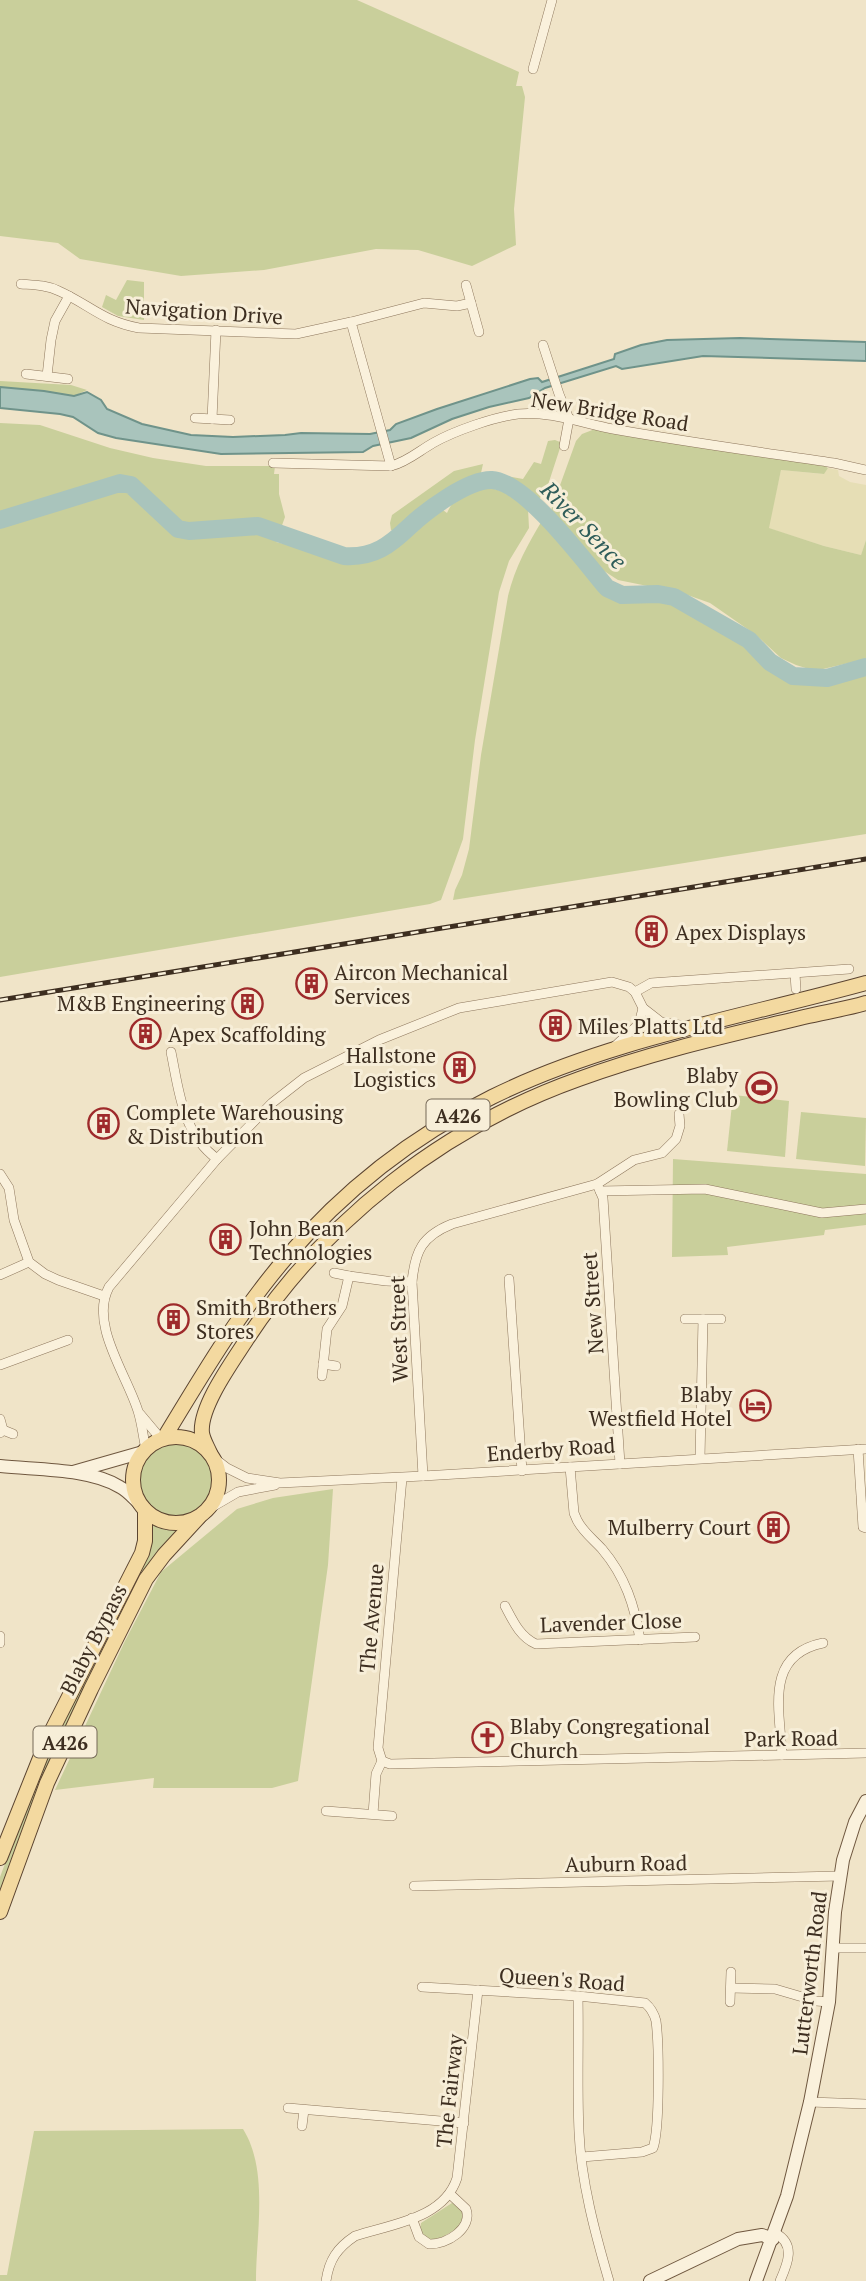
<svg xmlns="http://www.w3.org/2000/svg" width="866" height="2281" viewBox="0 0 866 2281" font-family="'PT Serif',serif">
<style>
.farmland{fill:#e6deb5}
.green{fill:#c9cf9b}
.water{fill:#a9c4bc;stroke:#6f938a;stroke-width:2}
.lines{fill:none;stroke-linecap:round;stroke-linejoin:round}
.river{stroke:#a9c4bc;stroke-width:18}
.street-casing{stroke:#8d765c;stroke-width:10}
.secondary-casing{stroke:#6f573f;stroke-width:14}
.primary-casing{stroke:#5b4430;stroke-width:16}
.street{stroke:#faf1dc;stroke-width:9}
.secondary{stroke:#faf1dc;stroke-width:12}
.primary{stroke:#f3d9a0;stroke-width:14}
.rail-casing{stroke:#3d2e20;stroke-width:5}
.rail{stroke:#f7eed8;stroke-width:2.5;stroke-dasharray:8;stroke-linecap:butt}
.labels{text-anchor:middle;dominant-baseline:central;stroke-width:6;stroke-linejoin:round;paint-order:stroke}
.shield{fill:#f7eed8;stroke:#756857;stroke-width:2}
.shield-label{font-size:19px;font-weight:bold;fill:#3d2e20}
.street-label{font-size:21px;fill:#3d2e20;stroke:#f7eed8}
.poi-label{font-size:21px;fill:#3d2e20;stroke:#f7eed8;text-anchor:start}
.water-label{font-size:23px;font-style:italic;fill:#2f5d5a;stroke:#f7eed8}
</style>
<rect width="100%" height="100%" fill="#f0e4c8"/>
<path class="farmland" d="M828,468L838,470L839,476L850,482L866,485V540L861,555L824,546L768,528L781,470L823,474Z"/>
<g class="green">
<path d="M0,0H357L519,72L516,86H522L525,97L514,209L516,245L472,266L418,250L376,249L264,270L181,276L80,259L58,243L0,236Z"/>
<path d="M127,280L144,282V320L118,316L102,307L106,295L116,300Z"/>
<path d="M0,381L71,385L87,390L74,396L44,391L0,387Z"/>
<path d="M0,423L40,425L110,448L153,458L206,466H275L274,474H279V494L285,517L276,542L284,544L290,541L322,556L342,563L361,562L394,549L411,527L430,512L440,508L447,513C463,476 505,484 528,509L529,528L509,561L499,592L475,740L463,839L441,900L430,904L0,977Z"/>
<path d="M595,429L823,465L828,468L824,474L781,470L769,528L824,546L861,555L866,540V659L823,669H809L796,665L781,658L756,635L710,603L682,593L618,580L601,569L592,556L555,522L550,513L576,441L582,434Z"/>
<path d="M555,440L560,442V448L546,491L538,500C530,496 525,491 518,485C509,478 497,481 489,473L523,479L534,462L541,464L548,441Z"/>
<path d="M483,464L481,473L417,510L396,531L391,530L390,523L392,515L454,471Z"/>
<path d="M543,519L568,550L607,592L634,600H676L712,623L744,640L777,670L797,679L826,682L866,671V834L453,900L455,890L462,875L469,849L481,755L508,596C515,567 528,544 543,519Z"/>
<path d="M733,1095L789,1101L785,1157L727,1151Z"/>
<path d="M801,1112L866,1118L865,1166L796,1159Z"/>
<path d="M673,1159L866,1174V1225L825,1230L824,1235L727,1247L728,1255L672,1257Z"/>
<circle cx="176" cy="1480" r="36"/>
<path d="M333,1489L328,1565L298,1781L272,1788H153L154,1778L55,1790L125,1641L161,1572L237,1509L273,1498Z"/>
<path d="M151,1521L166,1527L179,1528L180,1530L37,1793L0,1893V1877L36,1781Z"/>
<path d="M243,2129C269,2170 256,2234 256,2281H0V2275H7L34,2131Z"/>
<path d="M452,2203L456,2204L465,2213L461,2226C447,2234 430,2249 420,2230L421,2223Z"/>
</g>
<path class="water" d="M740,338L866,342V361L703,356L622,369L616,366L545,388L529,398L489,407L452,419L411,438L373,446L363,452L221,454L116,438L98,433L73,417L60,414L0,408V387L44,391L74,396L87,392L101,400L107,409L142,424L191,435L233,437L285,435L301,433L370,434L390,430L396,424L437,409L530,379L538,378L542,382L614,359L615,354L641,345L667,340Z"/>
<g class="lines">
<path class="river" d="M0,520L120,483L131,485L178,529L189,531L258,526L344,556C374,558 390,545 410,526C426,511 468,479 492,480C526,482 584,561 607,588L622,595L658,594L674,597L749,640L770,662L793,676L827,678L866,667"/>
<defs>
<g id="street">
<path d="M533,69L552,0"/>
<path d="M21,284C34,285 47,285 59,291C90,305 102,321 139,328L296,334L351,322"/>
<path d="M466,285L479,332"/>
<path d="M543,345L559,394L569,419L564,446"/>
<path d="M26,374L68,379"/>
<path d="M47,376L51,340L55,321L69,296"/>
<path d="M195,418L230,420"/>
<path d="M212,419L216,330"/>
<path d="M273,463L391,466C407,462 419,451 433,443C454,431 494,417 518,414C550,411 582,423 613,429C686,442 760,452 834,463L866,470"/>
<path d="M391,466L351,322L424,303L457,306L471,303"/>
<path d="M795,974L796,989"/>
<path d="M635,992L643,1008L661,1022L685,1026"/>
<path d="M614,1047L639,1024L643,1008"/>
<path d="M171,1052C179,1091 182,1133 217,1159"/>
<path d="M0,1174L9,1188L14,1220L29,1262L45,1274L58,1280L104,1296"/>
<path d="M597,1184L603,1198L620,1464"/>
<path d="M600,1191L705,1189L822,1213L866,1209"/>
<path d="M334,1273L349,1276"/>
<path d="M0,1275L29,1262"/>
<path d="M509,1279L522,1471"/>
<path d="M685,1319H721"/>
<path d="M323,1364L336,1366"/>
<path d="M0,1365L68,1340"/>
<path d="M322,1376L327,1329L342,1306L349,1276L386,1281L412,1282"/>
<path d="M140,1414L161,1439"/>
<path d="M0,1419L3,1430L0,1433"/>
<path d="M3,1430L13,1434"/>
<path d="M146,1449C143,1437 142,1423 138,1411C127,1375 89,1324 109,1287L217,1159L272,1103L304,1078L379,1040L459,1008L612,982L629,987L635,992L651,983L849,969"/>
<path d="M858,1449L863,1527L866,1528"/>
<path d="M214,1458L227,1468L247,1478L280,1483L423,1476L866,1449"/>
<path d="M700,1458L703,1319"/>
<path d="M570,1467L574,1513L577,1520C583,1532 593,1539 602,1549C625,1576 635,1606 640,1640"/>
<path d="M423,1476L412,1282C415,1251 422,1236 452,1224L597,1184L634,1160L662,1153L676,1139L680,1126L679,1114"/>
<path d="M207,1510L238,1492L275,1485"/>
<path d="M505,1606C513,1621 520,1637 536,1644L695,1637"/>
<path d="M0,1636V1643"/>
<path d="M782,1755C780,1710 764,1655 823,1643"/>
<path d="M382,1761L390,1764L866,1753"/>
<path d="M382,1761L378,1748L402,1478"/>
<path d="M326,1811L392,1816"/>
<path d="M373,1814L376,1774L382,1761"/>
<path d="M414,1886L840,1876"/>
<path d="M832,1948H866"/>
<path d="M422,1987L578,1996L645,2003C651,2008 654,2013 656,2021C659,2043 660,2129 653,2148L642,2152L582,2157"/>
<path d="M731,1988L775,1989L816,2001L829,2002"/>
<path d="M578,1996C579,2041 577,2087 579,2132C581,2181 595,2233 609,2281"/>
<path d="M730,2002L731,1972"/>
<path d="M810,2102L866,2104"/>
<path d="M288,2108L464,2123"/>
<path d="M302,2126L304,2110"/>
<path d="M412,2218L419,2237L429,2244C447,2245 473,2228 466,2209L450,2194"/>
<path d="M775,2233C796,2244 788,2263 780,2281"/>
<path d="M326,2281C329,2260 337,2248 355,2236C391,2224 444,2219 457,2178L478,1990"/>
</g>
<g id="secondary">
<path d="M0,1466C35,1470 90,1468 120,1487C128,1491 134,1499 141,1505"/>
<path d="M73,1472L143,1452"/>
<path d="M650,2281L738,2239L762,2235L773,2239"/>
<path d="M756,2281L787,2196L810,2102L829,2002L835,1912L843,1860L855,1822L866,1801"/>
</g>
<g id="primary">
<circle cx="176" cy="1480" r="43"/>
<path d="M164,1438C201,1377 238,1314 285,1259C342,1192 413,1136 492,1097C607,1040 743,1017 866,983"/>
<path d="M210,1453C207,1446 203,1440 202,1433C199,1407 233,1361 247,1339C326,1219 444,1127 579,1079C652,1052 729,1035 804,1017C825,1012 846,1009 866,1003"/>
<path d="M0,1858L48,1738L142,1553L145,1541V1510"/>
<path d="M0,1912L47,1783L91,1689L146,1579L164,1555L199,1517"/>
</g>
</defs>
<use href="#street" class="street-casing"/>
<use href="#secondary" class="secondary-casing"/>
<use href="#primary" class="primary-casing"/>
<use href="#street" class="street"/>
<use href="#secondary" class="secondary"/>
<use href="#primary" class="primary"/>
<defs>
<path id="rail" d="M0,1000L866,859"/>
</defs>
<use href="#rail" class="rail-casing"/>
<use href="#rail" class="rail"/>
</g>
<defs>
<symbol id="building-ring" viewBox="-11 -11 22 22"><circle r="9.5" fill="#f7eed8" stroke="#9e2a2b" stroke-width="1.5"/><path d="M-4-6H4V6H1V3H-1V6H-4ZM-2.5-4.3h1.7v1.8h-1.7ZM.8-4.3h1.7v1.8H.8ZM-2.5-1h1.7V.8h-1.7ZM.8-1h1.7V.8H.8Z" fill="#9e2a2b"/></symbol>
<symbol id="stadium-ring" viewBox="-11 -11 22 22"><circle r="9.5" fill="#f7eed8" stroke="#9e2a2b" stroke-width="1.5"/><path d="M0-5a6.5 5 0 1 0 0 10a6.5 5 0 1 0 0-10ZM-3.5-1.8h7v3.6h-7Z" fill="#9e2a2b"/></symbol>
<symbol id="hotel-ring" viewBox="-11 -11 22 22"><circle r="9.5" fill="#f7eed8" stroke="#9e2a2b" stroke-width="1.5"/><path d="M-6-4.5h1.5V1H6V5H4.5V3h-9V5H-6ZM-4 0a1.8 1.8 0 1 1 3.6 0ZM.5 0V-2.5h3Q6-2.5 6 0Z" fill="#9e2a2b"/></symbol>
<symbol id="church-ring" viewBox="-11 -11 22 22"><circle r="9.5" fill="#f7eed8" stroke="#9e2a2b" stroke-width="1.5"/><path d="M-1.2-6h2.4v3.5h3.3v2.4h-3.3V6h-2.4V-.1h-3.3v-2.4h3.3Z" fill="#9e2a2b"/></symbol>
</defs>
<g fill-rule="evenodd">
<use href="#building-ring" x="634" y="914" width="35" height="35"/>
<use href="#building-ring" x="294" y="966" width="35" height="35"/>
<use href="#building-ring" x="230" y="986" width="35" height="35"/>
<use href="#building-ring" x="538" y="1008" width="35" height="35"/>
<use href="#building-ring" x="128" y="1016" width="35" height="35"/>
<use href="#building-ring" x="442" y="1050" width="35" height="35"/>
<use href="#stadium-ring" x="744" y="1070" width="35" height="35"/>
<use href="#building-ring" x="86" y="1106" width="35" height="35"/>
<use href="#building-ring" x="208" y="1222" width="35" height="35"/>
<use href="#building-ring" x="156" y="1302" width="35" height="35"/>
<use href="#hotel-ring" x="738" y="1388" width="35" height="35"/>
<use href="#building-ring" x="756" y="1510" width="35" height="35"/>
<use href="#church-ring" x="470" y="1720" width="35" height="35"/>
</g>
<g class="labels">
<g class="shield">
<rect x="426.5" y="1099.5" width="63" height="31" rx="5"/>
<rect x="33.5" y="1726.5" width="63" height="31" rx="5"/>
</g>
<g class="shield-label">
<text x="458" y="1115">A426</text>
<text x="65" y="1742">A426</text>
</g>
<g class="street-label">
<text transform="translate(204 311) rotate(4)">Navigation Drive</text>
<text transform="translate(610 411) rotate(9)">New Bridge Road</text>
<text transform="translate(592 1303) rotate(-94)">New Street</text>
<text transform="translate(398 1329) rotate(-92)">West Street</text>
<text transform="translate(551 1449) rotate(-4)">Enderby Road</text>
<text transform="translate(371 1618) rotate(-85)">The Avenue</text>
<text transform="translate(611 1622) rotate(-2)">Lavender Close</text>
<text transform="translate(93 1639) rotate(-63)">Blaby Bypass</text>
<text transform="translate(791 1738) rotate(-1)">Park Road</text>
<text transform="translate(626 1863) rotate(-1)">Auburn Road</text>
<text transform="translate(809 1973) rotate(-83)">Lutterworth Road</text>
<text transform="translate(562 1979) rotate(4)">Queen's Road</text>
<text transform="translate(449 2091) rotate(-84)">The Fairway</text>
</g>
<g class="poi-label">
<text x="675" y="932">Apex Displays</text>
<text x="334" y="972">Aircon Mechanical<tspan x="334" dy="24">Services</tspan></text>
<text x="225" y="1003" text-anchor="end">M&amp;B Engineering</text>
<text x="578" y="1026">Miles Platts Ltd</text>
<text x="168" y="1034">Apex Scaffolding</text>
<text x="436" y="1055" text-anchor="end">Hallstone<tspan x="436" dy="24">Logistics</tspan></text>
<text x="738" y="1075" text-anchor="end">Blaby<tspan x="738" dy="24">Bowling Club</tspan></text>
<text x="126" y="1112">Complete Warehousing<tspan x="126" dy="24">&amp; Distribution</tspan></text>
<text x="249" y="1228">John Bean<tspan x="249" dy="24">Technologies</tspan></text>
<text x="196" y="1307">Smith Brothers<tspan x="196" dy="24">Stores</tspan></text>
<text x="732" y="1394" text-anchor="end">Blaby<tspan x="732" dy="24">Westfield Hotel</tspan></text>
<text x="751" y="1527" text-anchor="end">Mulberry Court</text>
<text x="510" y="1726">Blaby Congregational<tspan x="510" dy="24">Church</tspan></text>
</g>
<g class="water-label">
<text transform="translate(584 525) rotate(46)">River Sence</text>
</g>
</g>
</svg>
